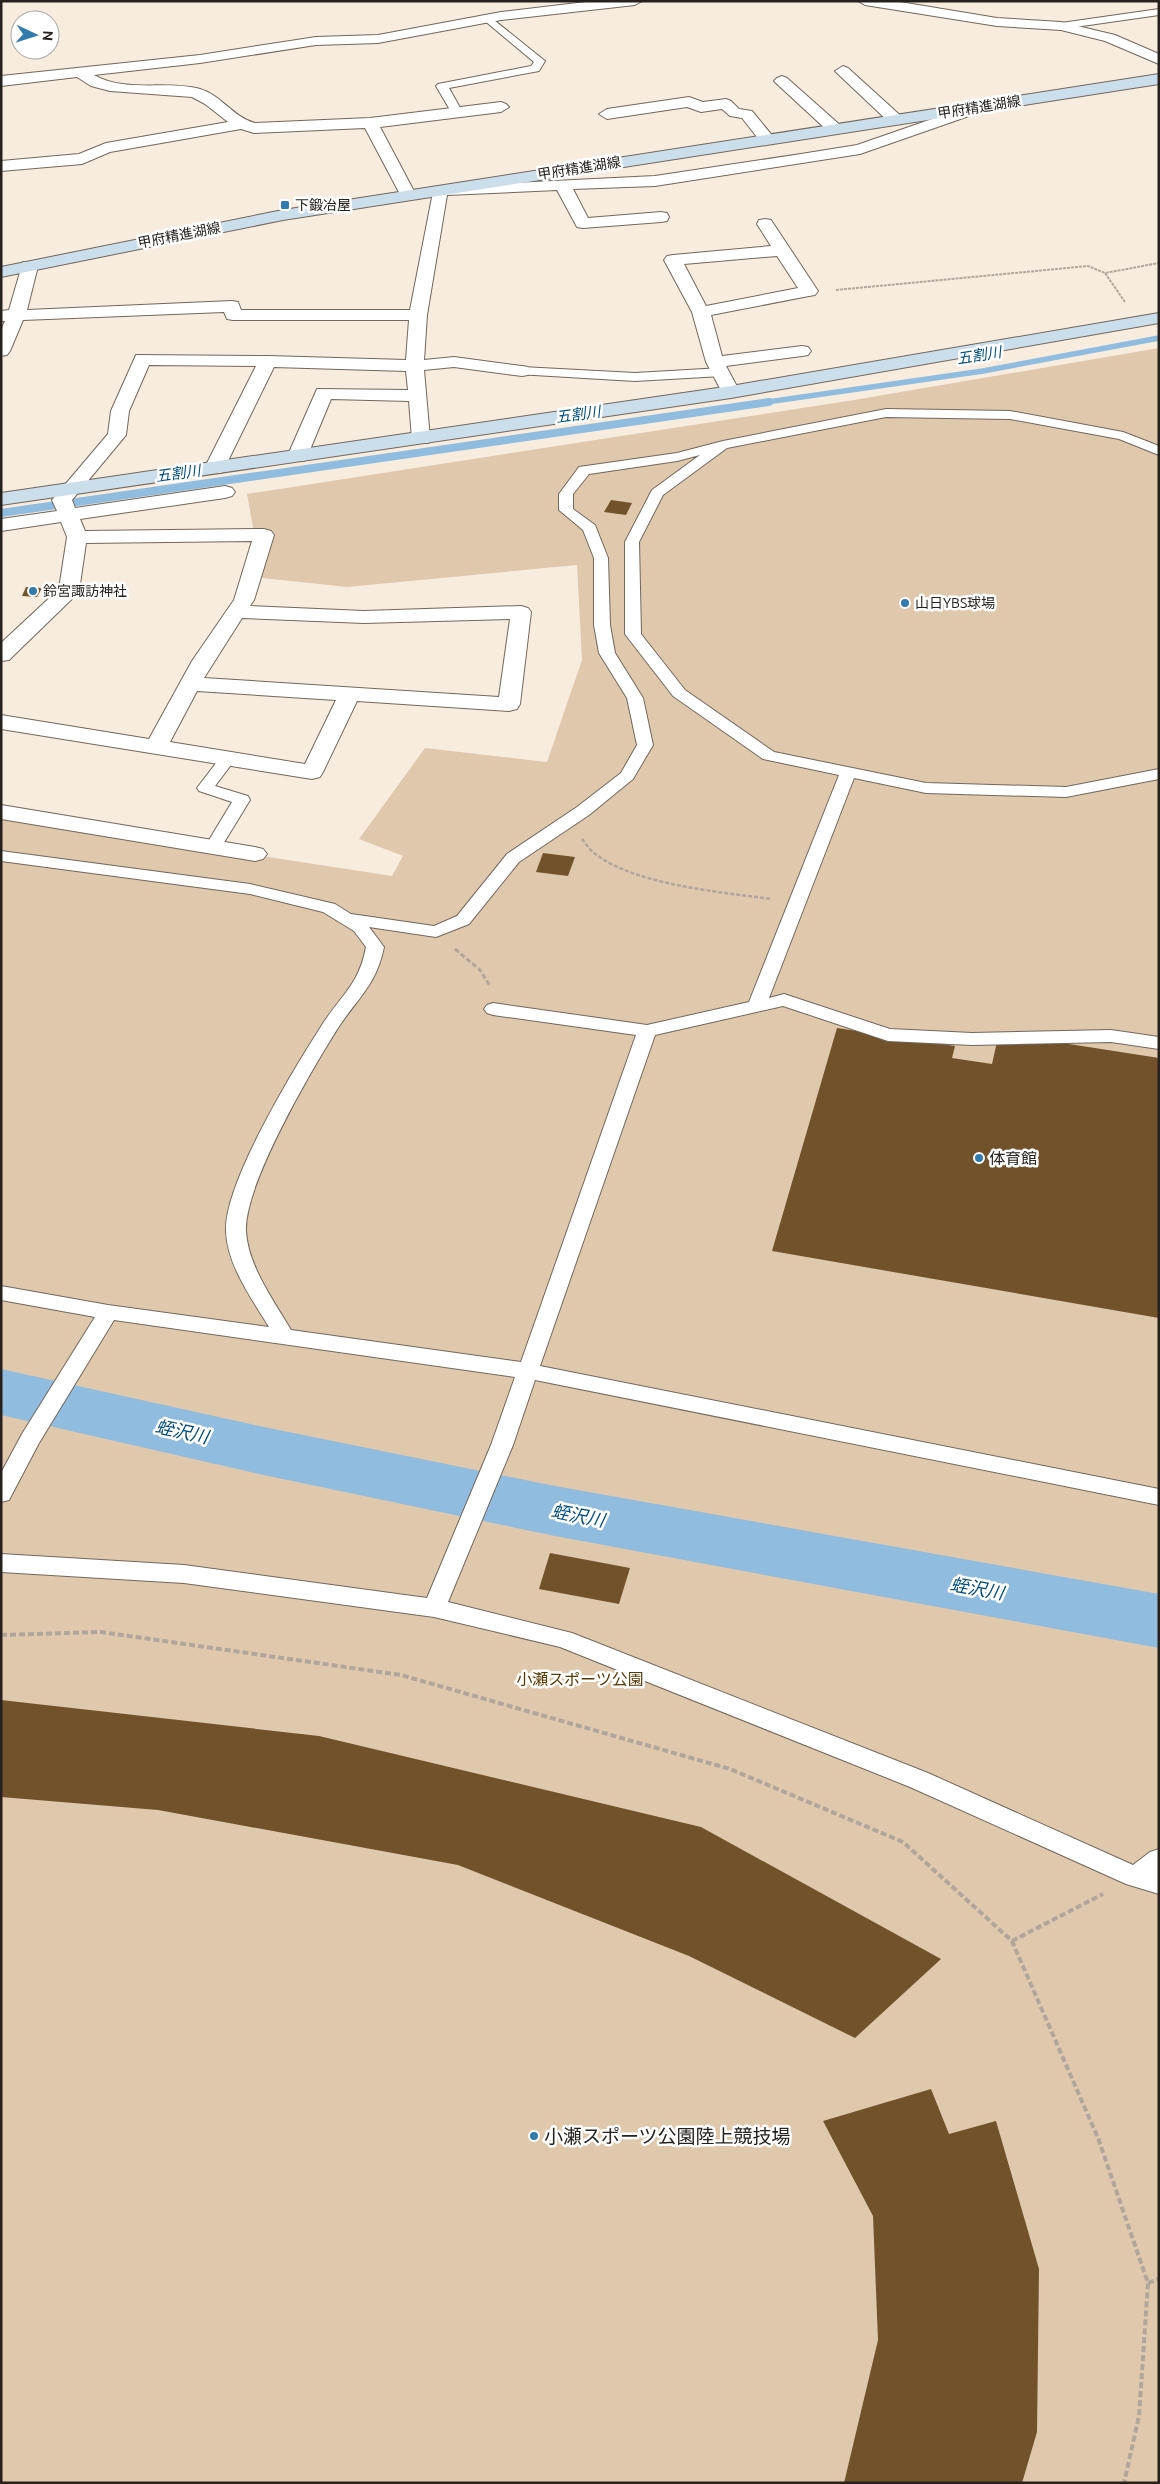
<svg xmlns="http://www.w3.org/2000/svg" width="1160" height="2484" viewBox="0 0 1160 2484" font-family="Ubuntu,'Noto Sans JP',sans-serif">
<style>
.green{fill:#e0c8ac}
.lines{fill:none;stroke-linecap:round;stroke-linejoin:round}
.stream-far1{stroke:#8fbcdf;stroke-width:5.5}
.stream{stroke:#8fbcdf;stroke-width:8}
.river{fill:#8fbcdf;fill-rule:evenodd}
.building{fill:#71522b}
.lane-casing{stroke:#72675c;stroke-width:2}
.street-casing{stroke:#72675c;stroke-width:2}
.secondary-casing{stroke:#72675c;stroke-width:2}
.path-far3{stroke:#b0a69c;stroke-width:2;stroke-dasharray:3 1;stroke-linecap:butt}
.path-far2{stroke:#b0a69c;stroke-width:2.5;stroke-dasharray:4 2;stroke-linecap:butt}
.path-far1{stroke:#b0a69c;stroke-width:3;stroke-dasharray:5 2.5;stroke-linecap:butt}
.path{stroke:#b0a69c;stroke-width:4;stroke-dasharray:6 3;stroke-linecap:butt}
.lane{fill:#fff;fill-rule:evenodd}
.street{fill:#fff;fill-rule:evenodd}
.secondary{fill:#cbdeeb;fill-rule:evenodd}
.poi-dot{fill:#317caf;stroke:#fff;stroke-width:2}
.labels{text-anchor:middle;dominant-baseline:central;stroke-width:5;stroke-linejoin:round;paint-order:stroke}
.far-street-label{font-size:14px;fill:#26211c;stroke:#fff}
.far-poi-label{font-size:14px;fill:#26211c;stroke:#fff;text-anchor:start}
.far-water-label{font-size:15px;font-style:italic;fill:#00507c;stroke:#fff}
.poi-label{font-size:16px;fill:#26211c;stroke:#fff;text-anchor:start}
.park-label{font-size:16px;fill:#5c3a04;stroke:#fff}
.water-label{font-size:18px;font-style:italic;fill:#00507c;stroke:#fff}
.near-poi-label{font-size:19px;fill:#26211c;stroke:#fff;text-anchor:start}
</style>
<rect width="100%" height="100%" fill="#f8ecdf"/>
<path class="green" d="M1159,348V2483H1V816L392,876L403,856L359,839L425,748L547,762L582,660L577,565L347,587L262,578L247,494L854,400Z"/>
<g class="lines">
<path class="stream-far1" d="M760,403L983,371L1159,338"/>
<path class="stream" d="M1,513L769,402"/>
<path class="river" d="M1,1369L259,1426L555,1486L1159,1594V1648L555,1536L259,1474L1,1415Z"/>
</g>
<g class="building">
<path d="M611,500L632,503L626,515L604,512Z"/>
<path d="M26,587L42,588L37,597L22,596Z"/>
<path d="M543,853L575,857L568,876L536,872Z"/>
<path d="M837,1028L955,1046L952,1058L992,1064L999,1033L1159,1058V1318L772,1251Z"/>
<path d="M550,1553L630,1568L619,1604L539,1589Z"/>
<path d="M1,1700L319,1736L701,1827L941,1959L855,2038L689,1956L458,1865L158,1810L1,1797Z"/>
<path d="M931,2089L949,2134L996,2121L1039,2269L1037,2432L1022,2483H844L878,2340L873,2216L823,2121Z"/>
</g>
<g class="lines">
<defs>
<g id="lane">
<path d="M1159,9V15L1061,29L1056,26L1061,23Z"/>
<path d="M489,16L545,61L539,71L449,88L463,113L457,116L453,115L436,86L438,84L531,66L534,62L485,21L484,19Z"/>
<path d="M522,367L635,373L722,368L729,372L722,376L635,381L517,374L515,371Z"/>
<path d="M886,409L1010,411L1123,432L1159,446V455L1119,439L1010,419L886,417L727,448L663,495L639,542L641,634L685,690L774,752L926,783L1066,787L1159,769V779L1066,797L926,793L854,778L769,998L784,994L790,996L890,1029L972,1033L1111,1030L1159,1037V1049L1111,1042L972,1045L888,1041L783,1006L655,1035L540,1366L1159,1489V1505L535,1380L513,1445L448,1602L572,1633L928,1773L1133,1865L1150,1852L1159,1849V1894L1126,1884L910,1787L560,1647L434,1617L184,1583L1,1572V1554L184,1565L427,1598L491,1445L515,1377L114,1320L39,1443L9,1500L1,1502V1473L22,1434L95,1317L1,1300V1286L108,1305L269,1327C252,1299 227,1265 226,1231C224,1183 295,1067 322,1025C341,995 359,985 366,947L354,931L323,912L250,894L1,861V851L250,884L335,904L351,914L434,926L457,916L507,854L577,807L621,773L637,745L627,698L599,653L594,625V558L583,530L559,510V494L579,467L677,453L723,441ZM700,455L652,490L625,542V634L673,696L763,759L839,775L749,1002L647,1025L493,1003L487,1005L484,1009L487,1013L493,1015L636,1035L521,1362L291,1330C274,1301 248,1266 246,1231C244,1185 312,1069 338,1028C358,997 376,986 384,947L369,927L436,937L469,924L519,862L589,815L633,779L653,745L643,698L615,653L610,625L608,558L595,525L573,509V494L589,474L677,461Z"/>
<path d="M229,752L237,757L215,786L248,796L250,800L220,849H208L206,845L232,802L199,791L197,788L223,754Z"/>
</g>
<g id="street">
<path d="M594,1H642L635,5L501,20L378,43L316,45L200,63L94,75C126,93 165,80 200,89C221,95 233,117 255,123L370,118L501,102L506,104L509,107L501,112L380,127L416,195L414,198H402L365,128L254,133L241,129L110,152L82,164L1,171V161L79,154L106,143L228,122L205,104L192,97L110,91L91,86L77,77L1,86V76L200,55L316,37L378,35L501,12Z"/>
<path d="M858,1H894L997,18L1061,22L1115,35L1159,54V64L1105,41L1061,30L997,26L865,5Z"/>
<path d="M843,66L848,68L902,117L904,120L902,123H890L838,74L835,71Z"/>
<path d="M782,76L787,78L841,126L843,129L841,132H829L777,84L774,81L777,78Z"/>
<path d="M689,97L703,102L726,99L731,101L739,109L752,111L775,139L767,144L761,142L742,118L730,116L722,109L701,112L687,107L607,119L599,114L607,109Z"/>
<path d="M984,101L992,106L989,109L860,154L655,186L573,189L588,218L661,212L667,213L669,217L667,221L661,222L583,228L577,227L557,190L447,195L427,315L424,360L454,357L522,366L528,367L531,371L528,375L522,376L454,367L424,370L430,439L428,443H414L412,439L409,401L331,399L307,457L304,461H290L287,457L317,389L408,390L406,371L274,367L224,469L221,473H207L204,469L256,366L149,365L129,411L126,435L72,500L75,508L225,486L232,488L235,492L232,496L225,498L80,519L85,531L264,529L271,531L274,535L254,600L250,606L364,611L521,606L528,608L531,612L520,704L517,709L509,711L357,701L323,772L320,777L312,779L1,729V715L149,739L192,661L234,600L252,541L86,543L79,591L76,595L9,660L1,661V643L59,589L67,537L61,522L1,531V519L57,511L52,500L108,434L111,411L136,355L268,356L406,360L409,320H233L227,319L224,312L23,320L10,351L7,355L1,356V330L5,321H1V311L9,310L23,262H35L38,266L27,310L232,301L238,302L241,310H410L434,187L655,176L801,154L857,145ZM242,618L364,623L510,619L499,697L204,678ZM197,691L336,700L305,764L170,742Z"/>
<path d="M765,219L771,220L818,291L815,295L809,296L711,315L722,356L802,346L808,347L811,351L808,355L802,356L726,366L740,392L738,396H724L706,362L692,312L664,260L667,256L673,255L771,246L757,224L759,220ZM777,256L798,288L706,306L684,264Z"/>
<path d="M1,805L255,847L263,849L267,854L263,859L255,861L1,819Z"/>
</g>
<g id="secondary">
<path d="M1159,74V84L283,220L1,277V267L283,210Z"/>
<path d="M1159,313V323L731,398L1,505V493L731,386Z"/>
</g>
</defs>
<use href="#lane" class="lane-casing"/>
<use href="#street" class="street-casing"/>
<use href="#secondary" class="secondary-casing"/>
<g class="path-far3">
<path d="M836,290L1088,266L1105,273"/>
<path d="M1125,302L1105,273L1159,263"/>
</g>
<path class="path-far2" d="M582,839C586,844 590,850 594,853C634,885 721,892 771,899"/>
<path class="path-far1" d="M455,949L480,970L490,986"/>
<g class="path">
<path d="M1,1635L101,1632L401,1675L730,1769L903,1842L1012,1941L1098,2138L1148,2283L1139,2416L1124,2483"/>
<path d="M1012,1941L1103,1894"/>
<path d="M1148,2283L1159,2279"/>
</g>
<use href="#lane" class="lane"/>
<use href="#street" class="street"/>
<use href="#secondary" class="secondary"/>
</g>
<g class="poi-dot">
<rect x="280" y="200" width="10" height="10" rx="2.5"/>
<circle cx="33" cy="591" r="5"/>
<circle cx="905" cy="603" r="5"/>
<circle cx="979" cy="1158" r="5"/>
<circle cx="534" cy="2136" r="5"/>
</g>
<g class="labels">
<g class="far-street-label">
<text transform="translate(979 107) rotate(-9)">甲府精進湖線</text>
<text transform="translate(579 168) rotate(-9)">甲府精進湖線</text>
<text transform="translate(179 235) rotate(-11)">甲府精進湖線</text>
</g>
<g class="far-poi-label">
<text x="295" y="205">下鍛冶屋</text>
<text x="43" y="591">鈴宮諏訪神社</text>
<text x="915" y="603">山日YBS球場</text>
</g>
<g class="far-water-label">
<text transform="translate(979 355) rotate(-9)">五割川</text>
<text transform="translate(578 414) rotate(-8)">五割川</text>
<text transform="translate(178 473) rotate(-8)">五割川</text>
</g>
<g class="poi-label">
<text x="989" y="1158">体育館</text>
</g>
<g class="park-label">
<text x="580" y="1679">小瀬スポーツ公園</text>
</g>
<g class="water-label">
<text transform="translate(182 1431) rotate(12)">蛭沢川</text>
<text transform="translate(578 1515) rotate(11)">蛭沢川</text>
<text transform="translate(977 1588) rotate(10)">蛭沢川</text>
</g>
<g class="near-poi-label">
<text x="544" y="2136">小瀬スポーツ公園陸上競技場</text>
</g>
</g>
<rect width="1160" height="2484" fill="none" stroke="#26211c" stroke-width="5"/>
<g transform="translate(35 35) rotate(94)"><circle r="24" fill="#ffffff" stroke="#a8a6a4"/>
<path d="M0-4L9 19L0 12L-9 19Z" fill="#317caf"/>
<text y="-8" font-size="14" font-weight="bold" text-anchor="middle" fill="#26211c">N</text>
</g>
</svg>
